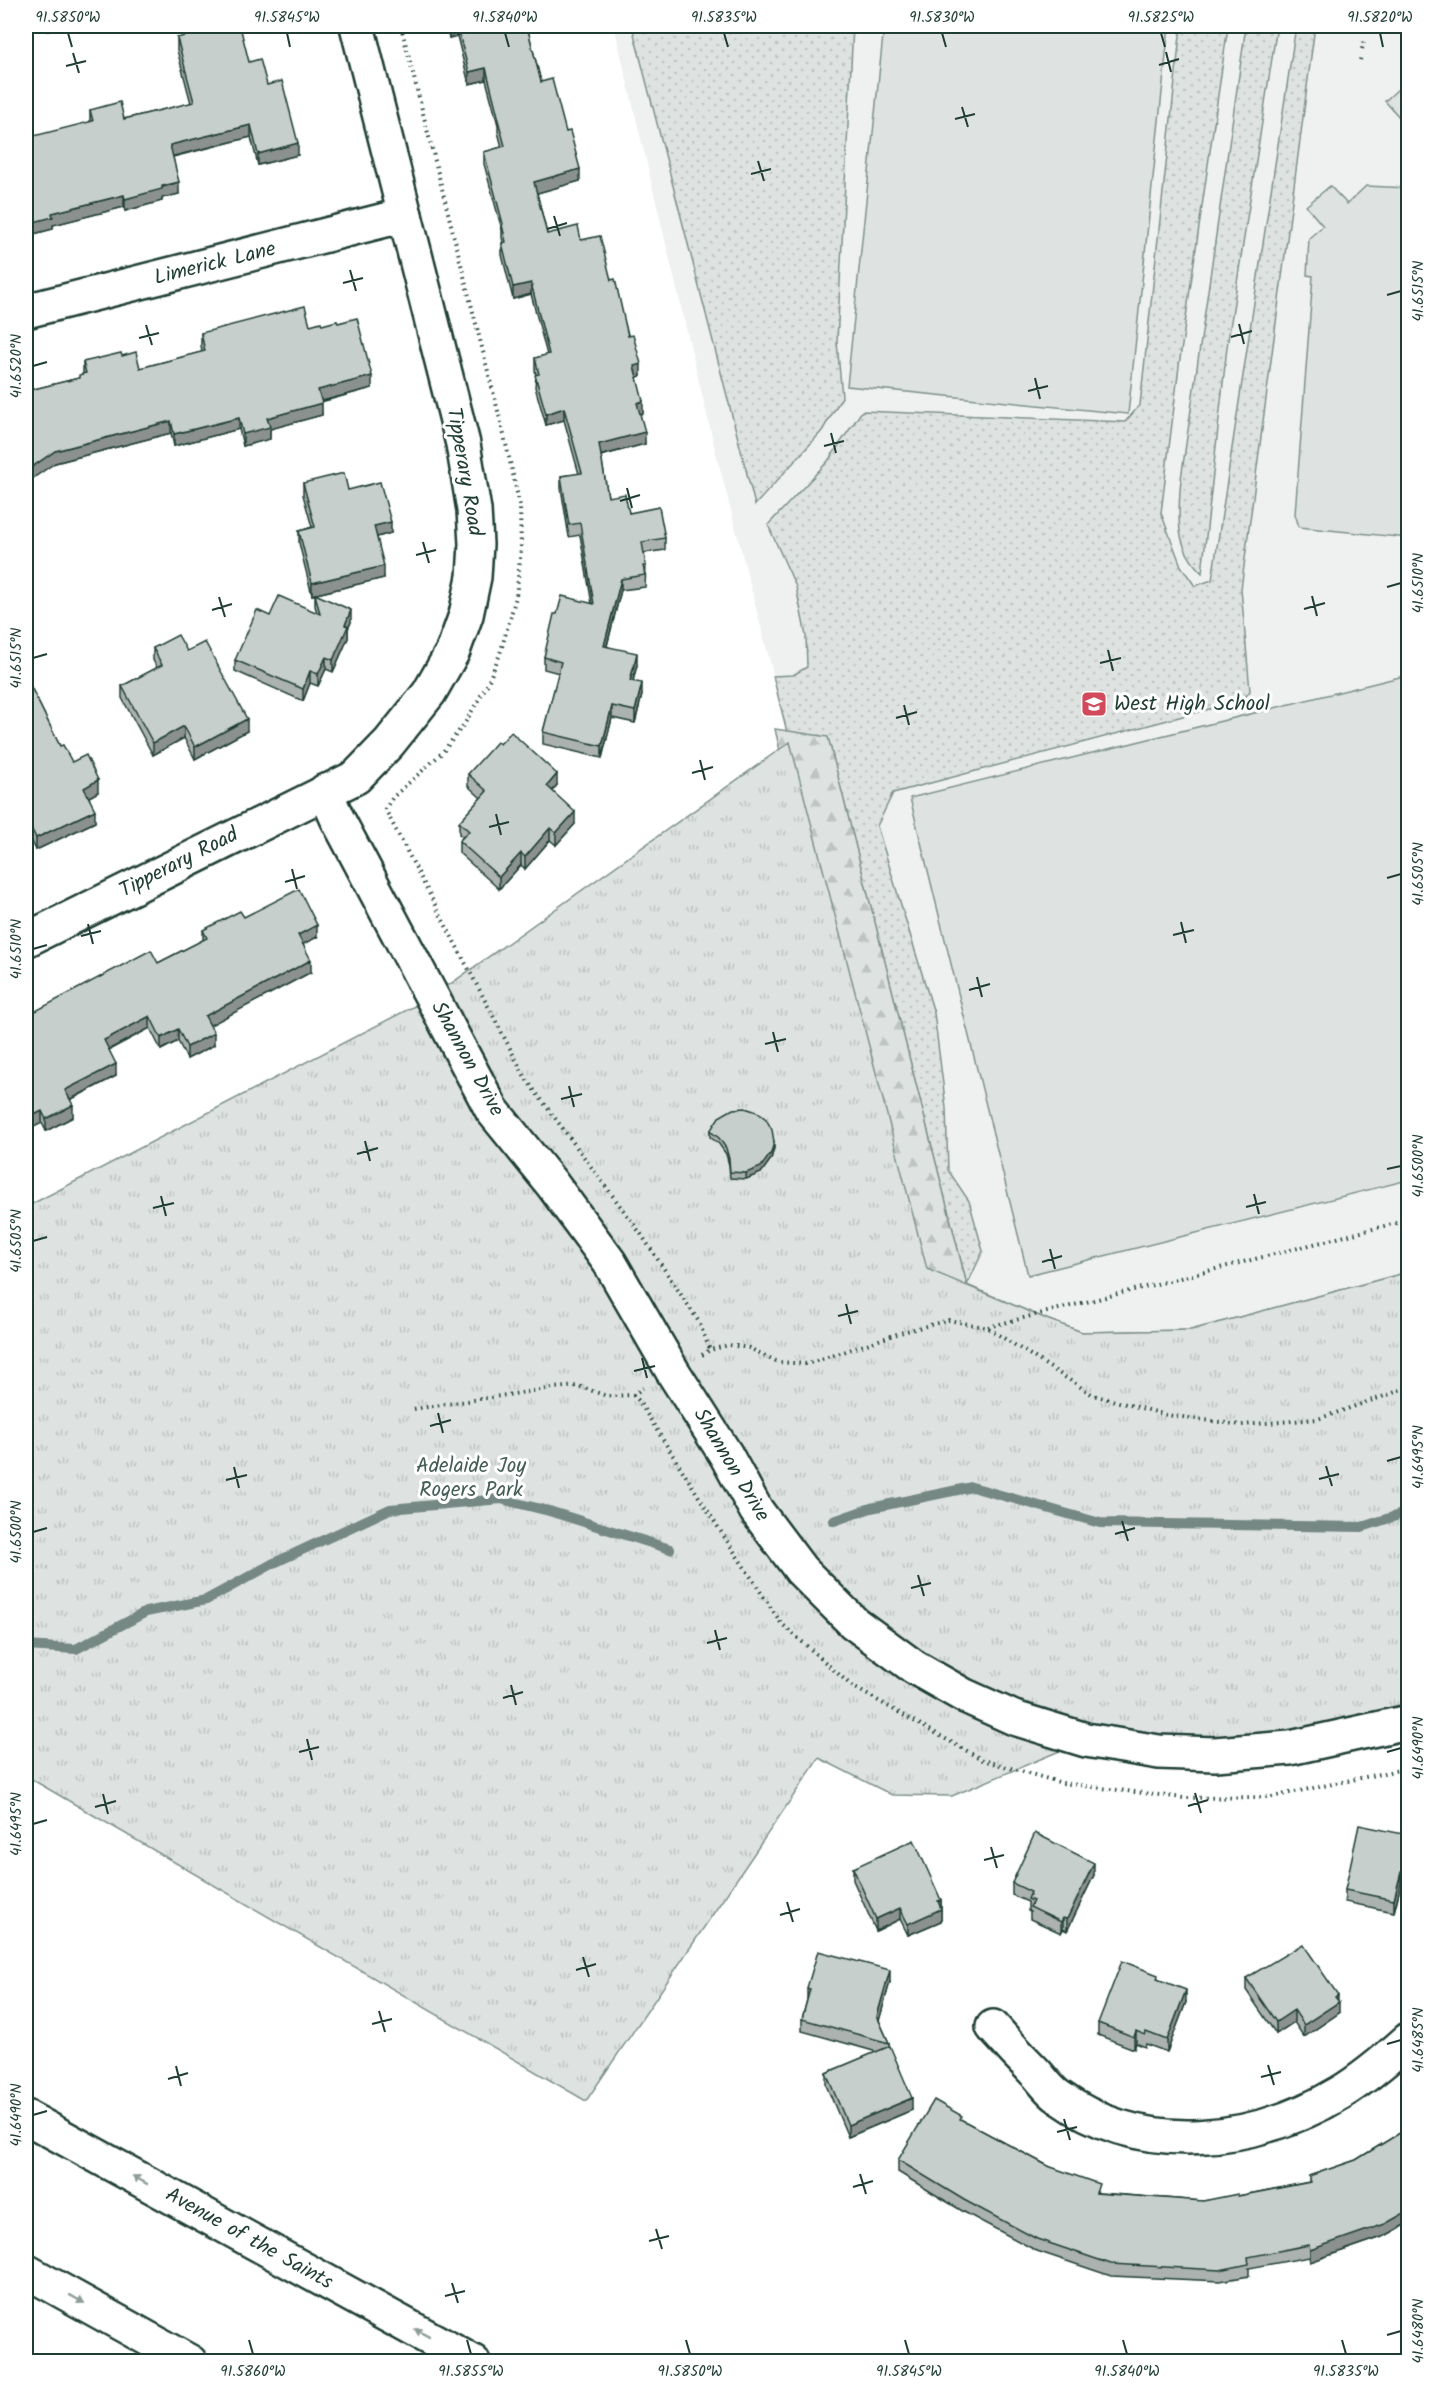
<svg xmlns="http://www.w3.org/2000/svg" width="1434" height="2387" viewBox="0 0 1434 2387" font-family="Kalam,sans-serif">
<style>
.built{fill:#eef1f0}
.grass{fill:url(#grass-dots);stroke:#7e908b;stroke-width:1.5}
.forest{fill:url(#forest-firs);stroke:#7e908b;stroke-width:1.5}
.park{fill:url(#park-tufts);stroke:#7e908b;stroke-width:1.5}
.garden{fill:#dee3e2;stroke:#7e908b;stroke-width:1.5}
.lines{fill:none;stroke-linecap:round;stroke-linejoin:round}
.stream{stroke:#758883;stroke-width:10}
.minor-casing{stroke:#1f3d34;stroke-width:38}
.motorway-casing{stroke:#1f3d34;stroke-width:38}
.path{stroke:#1f3d34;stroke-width:4;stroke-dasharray:1.5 4.5;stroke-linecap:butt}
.minor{stroke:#fff;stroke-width:33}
.motorway{stroke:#fff;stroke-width:33}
.wall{fill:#abb2af;stroke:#1f3d34;stroke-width:1.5}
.shaded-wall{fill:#8b918f;stroke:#1f3d34;stroke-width:1.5}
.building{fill:#c7cfcc;stroke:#1f3d34;stroke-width:1.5}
.oneway{fill:#8f9e9a}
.ticks{fill:none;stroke:#1f3d34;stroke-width:2}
.labels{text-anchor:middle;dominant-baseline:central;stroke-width:6;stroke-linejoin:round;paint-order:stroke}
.street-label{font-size:21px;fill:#1f3d34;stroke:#fff}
.poi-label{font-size:21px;fill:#1f3d34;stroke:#fff;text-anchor:start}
.park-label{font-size:21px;fill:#455e57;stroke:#fff}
.neatline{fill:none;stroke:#1f3d34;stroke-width:2}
.ticks-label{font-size:15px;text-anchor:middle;fill:#1f3d34}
</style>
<defs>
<pattern id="grass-dots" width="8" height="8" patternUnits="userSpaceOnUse" patternTransform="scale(1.5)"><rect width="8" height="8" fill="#dee3e2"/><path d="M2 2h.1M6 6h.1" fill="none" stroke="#bec4c2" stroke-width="1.8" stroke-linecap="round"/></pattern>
<pattern id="forest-firs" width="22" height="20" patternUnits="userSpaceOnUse" patternTransform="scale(1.5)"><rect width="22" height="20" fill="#dee3e2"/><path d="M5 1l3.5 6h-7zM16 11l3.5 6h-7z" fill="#bec4c2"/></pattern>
<pattern id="park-tufts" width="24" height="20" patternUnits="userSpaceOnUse" patternTransform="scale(1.5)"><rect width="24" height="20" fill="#dee3e2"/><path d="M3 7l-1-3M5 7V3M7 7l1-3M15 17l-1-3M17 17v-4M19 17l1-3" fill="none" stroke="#bec4c2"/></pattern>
</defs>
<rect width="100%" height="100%" fill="#fff"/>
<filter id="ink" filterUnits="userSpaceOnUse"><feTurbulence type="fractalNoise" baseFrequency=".0167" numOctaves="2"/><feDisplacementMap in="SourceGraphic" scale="12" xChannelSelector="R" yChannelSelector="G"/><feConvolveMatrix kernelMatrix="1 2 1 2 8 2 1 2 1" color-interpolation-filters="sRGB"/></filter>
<g filter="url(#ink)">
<path class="built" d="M614,26H1408V1272L1191,1330L1082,1332L1049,1320L927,1269L716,453Z"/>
<g class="grass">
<path d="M632,26H853L837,342L842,397L822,431L755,505Z"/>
<path d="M1181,26H1228L1179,366L1161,513L1181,566L1195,586L1212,580L1296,26H1315L1241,589L1250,691L1243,700L893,793L877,826L934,1013L946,1108L948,1170L969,1201L983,1251L967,1285L828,738L787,732L773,676L793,675L807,667L806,636L796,587L768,525L828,461L862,411L1125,422L1140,405Z"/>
<path d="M1246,26H1277L1227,347L1202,573C1174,546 1178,515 1181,479Z"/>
</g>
<path class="forest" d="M775,729L828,737L967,1285L1049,1320L1082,1332L1191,1330L1408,1272L1247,1408L896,1256Z"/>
<path class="park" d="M790,742L927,1269L1049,1320L1082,1332L1191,1330L1408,1272V1722L1290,1748L1086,1740L952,1796L892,1795L819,1758L586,2101L26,1776V1207L432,997Z"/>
<g class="garden">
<path d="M884,26H1169L1128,414L847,386Z"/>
<path d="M1408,80V127L1385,101Z"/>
<path d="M1330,186L1347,204L1366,186L1408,188V538L1299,527L1295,514L1313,276L1307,275L1309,238L1323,226L1306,206Z"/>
<path d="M1408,675V1180L1028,1275L910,798Z"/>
</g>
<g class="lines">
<g class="stream">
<path d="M834,1521L871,1508L972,1487L1100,1523L1362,1527L1408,1512"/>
<path d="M26,1646L76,1649L146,1612L206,1600L274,1563L390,1509L501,1499L549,1511L670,1549"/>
</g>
<defs>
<g id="minor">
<path d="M26,311L405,215"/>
<path d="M325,791L337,818L492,1110L552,1184L610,1263L673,1372L726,1455L756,1510L801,1570L854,1623L914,1667L963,1695L1014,1718L1086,1740L1159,1752L1215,1754L1290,1748L1408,1722"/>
<path d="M26,940L356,777L389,743L429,693L453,651L466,615L474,577L476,544L474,510L463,444L357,26"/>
<path d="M993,2027C1007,2043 1022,2059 1037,2074C1044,2082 1050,2091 1059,2097C1143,2157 1255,2144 1340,2093C1365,2078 1387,2059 1408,2040"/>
</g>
<g id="motorway">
<path d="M26,2117L473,2362"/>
<path d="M26,2271L190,2362"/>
</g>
</defs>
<use href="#minor" class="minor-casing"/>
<use href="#motorway" class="motorway-casing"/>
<g class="path">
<path d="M401,26L503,431L520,506L521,549L516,597L500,654L487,685L465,723L442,753L393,797L385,809L526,1079L641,1234L699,1322L710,1350"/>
<path d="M1366,27L1367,26"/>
<path d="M1362,49L1364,41"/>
<path d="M1360,60L1361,55"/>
<path d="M988,1327L1408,1220"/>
<path d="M702,1355L710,1350L729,1345L749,1348L778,1362L807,1364L903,1332L949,1320L988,1328L1093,1395L1167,1415L1242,1425L1318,1419L1393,1393L1408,1386"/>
<path d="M633,1395L638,1400L718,1527L781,1623L852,1686L983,1760L1062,1783L1183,1798L1271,1797L1408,1768"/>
<path d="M414,1409L553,1388L578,1386L607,1396L633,1395L643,1388"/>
</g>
<use href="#minor" class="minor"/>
<use href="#motorway" class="motorway"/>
</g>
<g class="wall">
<path d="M446,26H527L541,82L566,132L580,181L537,193L547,234L581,240L611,280L641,376L637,377L643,413L640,414L645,444L601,456L608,497L665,538V550L644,553L646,566L645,587L621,590L607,646L637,665L633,681L642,695L635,723L612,718L602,758L543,744V732L559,673L544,669V657L557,614L592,604L580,535L569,537L561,488V476L579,474L564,420L546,425L535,387L536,375L535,370V358L547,355L531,294L513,299L502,255V243H503L502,237V230L484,164V152L502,147L498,132V125L486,80L469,84L457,36L449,38Z"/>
<path d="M177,38L249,62L267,85L298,155L258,165L251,137L173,157L179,194L162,198V201L125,211L124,207L53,225V229L26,236L90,122V110L124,119L191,103L177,50Z"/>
<path d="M310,325H322L372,388L321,402L322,415L270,429V439L243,446L239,429L174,446L171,433L55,463L26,391L79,378L83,374V362L122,356L140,368L202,352L201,345V333Z"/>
<path d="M303,483L348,490L391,533L377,537L384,578L312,595L299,543V531L312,527L303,495Z"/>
<path d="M315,594L351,622L348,629V638L333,672L326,669L318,686L310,683L303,701L235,671V660L270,616L317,613L315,606Z"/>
<path d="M153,648L187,651L247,731L195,759L184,738L153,755L122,698V686L157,668L153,660Z"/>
<path d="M26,677L60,746L72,762L98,792L89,797L95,822L36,850L26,829Z"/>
<path d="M468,774L557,785L552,791L575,824L556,845L550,840L525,869L521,865L499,889L459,853V841L463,837L459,834V822L481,798L468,786Z"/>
<path d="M244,917L317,937L303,944L311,972L210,1025L214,1045L187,1059L178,1041L161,1050L150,1028L109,1050L116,1076L70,1100L73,1117L46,1131L42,1123L29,1030L28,1026V1015L158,963L203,940V930Z"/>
<path d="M710,1131L774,1148L771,1159L761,1173L746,1179L730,1178L729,1165L726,1154L719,1144L710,1137Z"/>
<path d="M1408,1835V1885L1401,1884L1394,1912L1345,1902V1890Z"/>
<path d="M853,1868L941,1900V1921L908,1935L900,1919L876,1931L853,1880Z"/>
<path d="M1094,1875L1067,1931L1063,1929L1061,1933L1030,1919V1912L1028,1911V1902L1012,1895V1883Z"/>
<path d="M1246,1978L1339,2013L1304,2037L1294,2022L1276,2034L1246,1990Z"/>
<path d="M1158,1979L1186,2002L1167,2052L1146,2044L1145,2047L1136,2043L1134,2049L1098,2035V2023Z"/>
<path d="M890,1982L879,2020L889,2043V2047L912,2110L848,2137L826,2085V2073L877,2052L802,2031V2019L807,2000V1988Z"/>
<path d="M962,2120L1099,2193L1203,2201L1238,2196L1309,2182V2176L1356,2160L1408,2128V2223L1385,2236L1310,2262L1309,2257L1249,2268V2276L1220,2281L1111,2276L1037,2251L964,2212L898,2172V2160Z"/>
</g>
<g class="shaded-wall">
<path d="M47,26H72L47,31Z"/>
<path d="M449,26H457V36L449,38Z"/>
<path d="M486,68V80L469,84V72Z"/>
<path d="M251,125V137L170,157V145Z"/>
<path d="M298,143V155L258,165V154Z"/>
<path d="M580,169V181L534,194V182Z"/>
<path d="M179,182V194L162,198V201L125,211V199Z"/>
<path d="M124,195V207L53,225V229L26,236V224L52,213Z"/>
<path d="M531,283V294L513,299V287Z"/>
<path d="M641,364V376L634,378V366Z"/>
<path d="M372,376V388L318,402V390Z"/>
<path d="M643,401V413L637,415V403Z"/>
<path d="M322,403V415L270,429V439L243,446V434L267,418Z"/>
<path d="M564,408V420L546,425V414Z"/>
<path d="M239,418V429L174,446V434Z"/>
<path d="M171,421V433L55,463L26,483V471L55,451Z"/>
<path d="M645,432V444L599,456V444Z"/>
<path d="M391,522V533L374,538V526Z"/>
<path d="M384,566V578L312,595V583Z"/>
<path d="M621,579V590L604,657V646Z"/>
<path d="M351,610V622L348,629V638L333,672V660L345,625Z"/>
<path d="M637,653V665L630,692V681Z"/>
<path d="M326,657V669L318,686V674Z"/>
<path d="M310,671V683L303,701V689Z"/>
<path d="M642,683V695L635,723V711Z"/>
<path d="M612,706V718L602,758V746Z"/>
<path d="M247,719V731L195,759V747Z"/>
<path d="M184,726V738L153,755V743Z"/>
<path d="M557,774V785L547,798V786Z"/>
<path d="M98,780V792L84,800V788Z"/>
<path d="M95,810V822L36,850V838Z"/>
<path d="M575,812V824L556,845V833Z"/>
<path d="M550,828V840L525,869V857Z"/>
<path d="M521,853V865L499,889V877Z"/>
<path d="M317,925V937L298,947V935Z"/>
<path d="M311,960V972L205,1028V1016Z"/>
<path d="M150,1016V1028L104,1052V1040Z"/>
<path d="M178,1029V1041L161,1050V1038Z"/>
<path d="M214,1033V1045L187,1059V1047Z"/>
<path d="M116,1064V1076L65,1102V1090Z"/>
<path d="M73,1105V1117L46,1131V1119Z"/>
<path d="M42,1111V1123L26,1131V1119Z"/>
<path d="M774,1142V1148L771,1159L761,1173L746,1179V1173Z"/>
<path d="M1094,1863V1875L1067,1931V1919Z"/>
<path d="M1401,1872V1884L1394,1912V1900Z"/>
<path d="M941,1900V1921L908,1935V1924Z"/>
<path d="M900,1908V1919L876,1931V1919Z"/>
<path d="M1063,1918V1929L1061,1933V1922Z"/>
<path d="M890,1970V1982L877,2028V2016Z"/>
<path d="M1186,1990V2002L1167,2052V2040Z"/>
<path d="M1338,1995V2002H1339V2013L1304,2037V2025Z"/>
<path d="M1294,2010V2022L1276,2034V2022Z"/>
<path d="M1136,2031V2043L1134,2049V2037Z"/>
<path d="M912,2098V2110L848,2137V2125Z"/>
<path d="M1408,2211V2223L1385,2236L1310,2262V2250Z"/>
</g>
<g class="building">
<path d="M225,26H240L249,62L260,59L267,85L282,81L298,143L258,154L251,125L170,145L179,182L162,186V189L125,199L124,195L52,213L53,217L26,224V138L93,121L90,110L120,102L124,119L194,102L177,38Z"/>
<path d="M457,26H527L541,82L552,79L566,132L570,131L580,169L534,182L547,234L578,226L581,240L600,236L611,280L615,279L628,336L633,335L641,364L634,366L643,401L637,403L645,432L599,444L608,497L625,494L629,513L659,507L665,538L642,542L646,566H643L645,575L621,579L604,646L637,653L630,681L642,683L635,711L612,706L602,746L543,732L561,662L544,657L554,614H557L562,596L594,604L580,523L569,525L561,476L582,473L564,408L546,414L535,375L539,374L535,358L549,354L531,283L513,287L502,243L506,242L502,225L503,224L484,152L505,146L498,120H499L486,68L469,72Z"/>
<path d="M305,306L310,325L321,322L322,325L337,321L338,323L357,318L372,376L318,390L322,403L267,418L270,427L243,434L239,418L174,434L171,421L55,451L26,471V390V391L79,378V375L86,373L83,362L121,353L122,356L136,352L140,368L205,351L201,333Z"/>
<path d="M344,473L348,490L380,482L391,522L374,526L384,566L312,583L299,531L315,527L303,483Z"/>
<path d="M315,594L351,610L345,625L348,626L333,660L326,657L318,674L310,671L303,689L235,660L257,610L270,616L279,596L320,614Z"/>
<path d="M178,635L187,651L205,642L247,719L195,747L184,726L153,743L122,686L162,665L153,648Z"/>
<path d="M26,677L60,746L63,745L72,762L86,755L98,780L84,788L95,810L36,838L26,817Z"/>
<path d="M511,732L557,774L547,786L575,812L556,833L550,828L525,857L521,853L499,877L459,841L469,831L459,822L487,791L468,774L497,742L500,744Z"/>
<path d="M299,889L317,925L298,935L311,960L205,1016L214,1033L187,1047L178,1029L161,1038L150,1016L104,1040L116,1064L65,1090L73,1105L46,1119L42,1111L26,1119V1032L34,1027L28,1015L151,950L158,963L207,938L203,930L240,911L244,917Z"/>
<path d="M745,1108L757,1112L766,1119L772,1130L774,1142L771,1153L761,1167L746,1173L730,1172L729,1159L726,1148L719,1138L710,1131L719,1117L733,1109Z"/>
<path d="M1359,1825L1408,1835V1873L1401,1872L1394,1900L1345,1890Z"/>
<path d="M1035,1833L1094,1863L1067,1919L1063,1918L1061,1922L1030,1907L1033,1901L1028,1899L1031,1892L1012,1883Z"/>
<path d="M914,1840L941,1900L938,1901L941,1909L908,1924L900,1908L876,1919L853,1868Z"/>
<path d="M1303,1944L1338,1995L1335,1997L1339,2002L1304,2025L1294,2010L1276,2022L1246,1978Z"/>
<path d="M818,1951L890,1970L877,2016L889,2043L802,2019L810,1989L807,1988Z"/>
<path d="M1122,1961L1158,1975L1157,1979L1186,1990L1167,2040L1146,2032L1145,2035L1136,2031L1134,2037L1098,2023Z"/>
<path d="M890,2046L912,2098L848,2125L826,2073Z"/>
<path d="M934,2100L962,2116L960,2119L1048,2166L1099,2184L1096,2193L1203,2201L1238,2194V2196L1311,2182L1309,2176L1356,2160L1408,2128V2211L1385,2224L1310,2250L1309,2245L1248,2257L1249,2264L1220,2270L1111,2264L1037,2239L964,2200L898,2160Z"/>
</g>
<defs><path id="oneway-solid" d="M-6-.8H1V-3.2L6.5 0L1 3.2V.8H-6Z" transform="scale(1.5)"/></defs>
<g class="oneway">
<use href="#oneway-solid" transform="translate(140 2180) rotate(-151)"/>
<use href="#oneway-solid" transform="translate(77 2299) rotate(29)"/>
<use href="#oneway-solid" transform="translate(422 2333) rotate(-151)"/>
</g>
</g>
<path class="ticks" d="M68,33L72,47M287,33L290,47M505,33L509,47M724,33L728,47M942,33L946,47M1161,33L1165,47M1380,33L1383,47M1166,52L1171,72M73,53L79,73M1159,65L1179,59M66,66L86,61M962,107L968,127M955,119L975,114M758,161L764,181M751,174L771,169M554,216L560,236M547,229L567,223M350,270L356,291M343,283L363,278M1387,295L1401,291M1239,324L1244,344M146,325L152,345M1231,337L1252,331M139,338L159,333M33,366L47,362M1035,378L1040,399M1028,391L1048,386M831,433L836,453M824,446L844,441M627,488L632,508M620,501L640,495M423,542L429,563M416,555L436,550M1387,587L1401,583M1312,596L1317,616M219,597L225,617M1304,609L1325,603M212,610L232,604M1108,650L1113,671M33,658L47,654M1100,663L1121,658M904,705L909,725M896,718L917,712M700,760L705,780M692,773L713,767M496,814L501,835M489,827L509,822M292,869L297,889M1387,878L1401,874M285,882L305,876M1181,922L1186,943M88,924L93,944M1173,935L1194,930M81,936L101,931M33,949L47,945M977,977L982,997M969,990L990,984M773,1032L778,1052M765,1044L786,1039M569,1086L574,1107M561,1099L582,1094M365,1141L370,1161M357,1154L378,1148M1387,1169L1401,1166M1254,1194L1259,1214M161,1196L166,1216M1246,1207L1266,1202M153,1208L174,1203M33,1241L47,1237M1050,1249L1055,1269M1042,1262L1062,1256M846,1304L851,1324M838,1316L858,1311M642,1358L647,1378M634,1371L655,1366M438,1413L443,1433M430,1426L451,1420M1387,1461L1401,1457M1326,1466L1332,1486M234,1467L239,1488M1319,1479L1339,1474M226,1480L247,1475M1122,1521L1128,1541M33,1532L47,1528M1115,1534L1135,1528M918,1575L924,1596M911,1588L931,1583M715,1630L720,1650M707,1643L727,1638M511,1685L516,1705M503,1698L523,1692M307,1739L312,1760M299,1752L319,1747M1387,1752L1401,1748M1195,1793L1201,1813M103,1794L108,1814M1188,1806L1208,1800M95,1807L116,1801M33,1824L47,1820M991,1847L997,1868M984,1860L1004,1855M787,1902L793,1922M780,1915L800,1909M583,1957L589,1977M576,1970L596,1964M379,2011L385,2032M372,2024L392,2019M1387,2044L1401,2040M1268,2065L1274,2085M176,2066L181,2086M1261,2077L1281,2072M168,2079L188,2073M33,2115L47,2111M1064,2119L1070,2140M1057,2132L1077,2127M860,2174L866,2194M853,2187L873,2181M656,2229L662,2249M649,2241L669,2236M452,2283L458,2303M445,2296L465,2291M1387,2335L1401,2331M249,2340L253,2354M467,2340L471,2354M686,2340L690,2354M905,2340L909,2354M1123,2340L1127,2354M1342,2340L1346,2354"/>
<defs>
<symbol id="school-square" viewBox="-11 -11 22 22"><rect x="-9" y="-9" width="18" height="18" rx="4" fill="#d1495b" stroke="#fff"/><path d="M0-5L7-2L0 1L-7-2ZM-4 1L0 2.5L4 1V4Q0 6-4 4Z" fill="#fff"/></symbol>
</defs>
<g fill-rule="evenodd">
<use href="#school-square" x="1079" y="689" width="30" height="30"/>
</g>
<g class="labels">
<g class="street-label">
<text transform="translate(215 264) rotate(-14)">Limerick Lane</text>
<text transform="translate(464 472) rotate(80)">Tipperary Road</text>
<text transform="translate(179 863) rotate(-27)">Tipperary Road</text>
<text transform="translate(467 1059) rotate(61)">Shannon Drive</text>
<text transform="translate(731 1465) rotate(59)">Shannon Drive</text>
<text transform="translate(249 2239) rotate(29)">Avenue of the Saints</text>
</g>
<g class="poi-label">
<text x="1114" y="704">West High School</text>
</g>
<g class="park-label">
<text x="471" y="1466">Adelaide Joy<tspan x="471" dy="24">Rogers Park</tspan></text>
</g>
</g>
<rect width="1434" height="2387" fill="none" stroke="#fff" stroke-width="66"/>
<rect x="33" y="33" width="1368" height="2321" class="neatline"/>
<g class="ticks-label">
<text x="68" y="22">91.5850°W</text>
<text x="287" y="22">91.5845°W</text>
<text x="505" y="22">91.5840°W</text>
<text x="724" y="22">91.5835°W</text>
<text x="942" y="22">91.5830°W</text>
<text x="1161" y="22">91.5825°W</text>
<text x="1380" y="22">91.5820°W</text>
<text transform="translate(1418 291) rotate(-90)" y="5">41.6515°N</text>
<text transform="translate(16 366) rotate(-90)" y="5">41.6520°N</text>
<text transform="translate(1418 583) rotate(-90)" y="5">41.6510°N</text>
<text transform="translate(16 658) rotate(-90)" y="5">41.6515°N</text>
<text transform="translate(1418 874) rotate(-90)" y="5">41.6505°N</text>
<text transform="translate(16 949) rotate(-90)" y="5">41.6510°N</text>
<text transform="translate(1418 1166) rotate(-90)" y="5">41.6500°N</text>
<text transform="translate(16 1241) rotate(-90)" y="5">41.6505°N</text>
<text transform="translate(1418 1457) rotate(-90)" y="5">41.6495°N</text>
<text transform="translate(16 1532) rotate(-90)" y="5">41.6500°N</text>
<text transform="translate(1418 1748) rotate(-90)" y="5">41.6490°N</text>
<text transform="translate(16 1824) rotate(-90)" y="5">41.6495°N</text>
<text transform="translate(1418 2040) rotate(-90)" y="5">41.6485°N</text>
<text transform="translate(16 2115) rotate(-90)" y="5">41.6490°N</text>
<text transform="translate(1418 2331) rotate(-90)" y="5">41.6480°N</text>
<text x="253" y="2376">91.5860°W</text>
<text x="471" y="2376">91.5855°W</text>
<text x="690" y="2376">91.5850°W</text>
<text x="909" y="2376">91.5845°W</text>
<text x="1127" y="2376">91.5840°W</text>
<text x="1346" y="2376">91.5835°W</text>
</g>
</svg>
